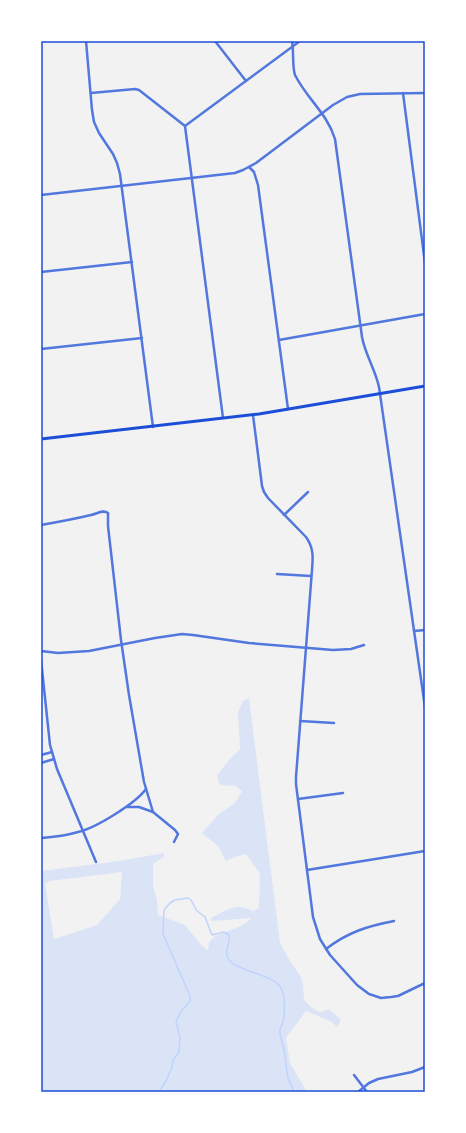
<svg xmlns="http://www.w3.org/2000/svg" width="466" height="1133" viewBox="0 0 466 1133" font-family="Manrope,sans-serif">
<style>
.green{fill:#dbe4f7;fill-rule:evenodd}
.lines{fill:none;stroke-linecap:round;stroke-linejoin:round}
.stream{stroke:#bfd3fe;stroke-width:1.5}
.minor{stroke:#5277de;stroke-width:2.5}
.secondary{stroke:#1d4ed8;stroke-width:3}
.neatline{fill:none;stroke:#1d4ed8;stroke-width:1.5}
</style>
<rect width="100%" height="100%" fill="#f2f2f2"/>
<path class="green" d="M249,698L280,943L290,961L301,977L303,985L304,1000L312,1008L320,1012L329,1009L341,1020L337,1027L332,1022L306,1011L286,1038L290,1063L307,1092H41V871L119,861L164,853V857L153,864V886L157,899L158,915L185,925L202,946L208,950L209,942L214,937L243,925L252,918L212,921L211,918C228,910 235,902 253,911L259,908L260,874L246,854L235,857L226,861L218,846L202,833L219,814L235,803L242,791L234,785L227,786L219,784L217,775L230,759L240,749L238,712L243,701ZM122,872L120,899L97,925L54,939L45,883L50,881Z"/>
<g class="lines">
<path class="stream" d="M159,1092L167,1079L172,1067L173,1060L179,1052L180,1038L176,1021L182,1010L190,1001V996L163,934L164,910L170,903L175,900L188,898L191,900L197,911L205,917L212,935L224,932L229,935C231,942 225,948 227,955C230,973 274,971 282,990C285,996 285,1014 283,1021C283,1024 281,1026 280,1029C279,1037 283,1043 284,1050C286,1059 286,1069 288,1078C290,1083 292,1087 294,1092"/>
<g class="minor">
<path d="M86,41L92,110L94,122L99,133L113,154L117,163L120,174L153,427"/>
<path d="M215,41L246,81"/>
<path d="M292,41C294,52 292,66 295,75C307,99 327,113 335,139L362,337C365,354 375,369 379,387L425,707"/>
<path d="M91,93L135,89L139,90L185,126"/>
<path d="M403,93L425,263"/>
<path d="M249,167L254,172L258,185L288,409"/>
<path d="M41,195L235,173L243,170L256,163L333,105L347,97L360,94L425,93"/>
<path d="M41,272L132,262"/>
<path d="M279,340L425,314"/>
<path d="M41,349L142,338"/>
<path d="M253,415L262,486L264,492L268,498L306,537C314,548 313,558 312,570L296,777V784L313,917L320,939L330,955L357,985L369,994L381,998L391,997L398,996L425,983"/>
<path d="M223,418L185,126L300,41"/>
<path d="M284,515L308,492"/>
<path d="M41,525C58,522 74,519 91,515C97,514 103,509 108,513V526L121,640L129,695L144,782L153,812L175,830L178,834L174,842"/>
<path d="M277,574L311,576"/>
<path d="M414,631L425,630"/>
<path d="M41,651L58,653L89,651L155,638L182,634L193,635L249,643L333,650L351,649L364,645"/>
<path d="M41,660L50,745L57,769L96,862"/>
<path d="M300,721L334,723"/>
<path d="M41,755L52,752"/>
<path d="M41,763L54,759"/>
<path d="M298,799L343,793"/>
<path d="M127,807H139L153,812"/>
<path d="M41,838C53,837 66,836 78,832C96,828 136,803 146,789"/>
<path d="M307,870L425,851"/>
<path d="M326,949C348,932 368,926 394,921"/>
<path d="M354,1075L367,1092"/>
<path d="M358,1092L369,1083L378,1079L412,1072L425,1067"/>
</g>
<path class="secondary" d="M41,439L259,414L425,386"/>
</g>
<rect width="466" height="1133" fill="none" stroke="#ffffff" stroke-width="84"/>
<rect x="42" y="42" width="382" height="1049" class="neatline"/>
</svg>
